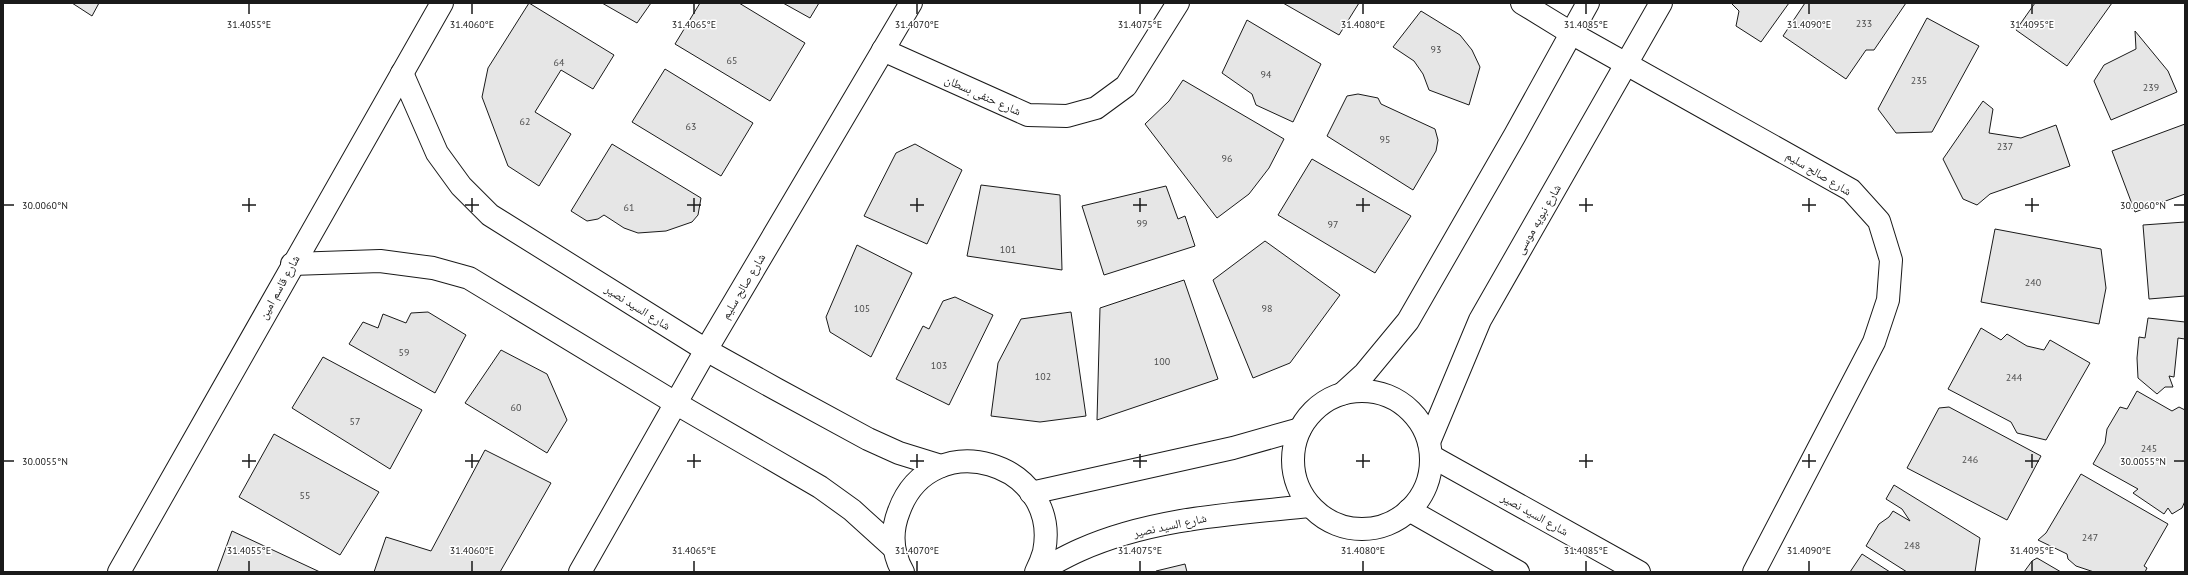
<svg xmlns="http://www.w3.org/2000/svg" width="2188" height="575" viewBox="0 0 2188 575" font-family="'PT Sans','Noto Naskh Arabic',sans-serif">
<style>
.building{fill:#e6e6e6;stroke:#1a1a1a}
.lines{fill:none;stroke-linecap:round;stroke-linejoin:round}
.street-casing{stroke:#1a1a1a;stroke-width:24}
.secondary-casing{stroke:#1a1a1a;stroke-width:24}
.street{stroke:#fff;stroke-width:22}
.secondary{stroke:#fff;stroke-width:22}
.ticks{fill:none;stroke:#1a1a1a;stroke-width:1.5}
.labels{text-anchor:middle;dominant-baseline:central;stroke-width:3;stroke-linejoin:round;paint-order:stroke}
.number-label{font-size:10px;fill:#4d4d4d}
.street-label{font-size:12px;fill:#1a1a1a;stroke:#fff}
.ticks-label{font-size:10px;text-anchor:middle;fill:#1a1a1a;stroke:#fff;stroke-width:3;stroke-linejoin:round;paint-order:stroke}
</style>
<rect width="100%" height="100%" fill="#fff"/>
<g class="building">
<path d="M72,3H99L92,16Z"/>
<path d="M529,3L614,55L593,89L561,70L535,112L571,134L539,186L508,166L482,97L488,68Z"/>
<path d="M602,3H651L637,23Z"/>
<path d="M700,3H739L805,43L770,101L675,44Z"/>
<path d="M783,3H819L810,18Z"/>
<path d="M1283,3H1359L1339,35Z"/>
<path d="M1731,3H1789L1761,42L1736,26L1739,11Z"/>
<path d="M1805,3H1906L1874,50H1866L1846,79L1783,36Z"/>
<path d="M2035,3H2112L2067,66L2016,30Z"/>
<path d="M1421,11L1460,35L1472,50L1480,67L1469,105L1429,90L1423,74L1414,61L1393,47Z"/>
<path d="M1927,18L1979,46L1932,132L1896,133L1878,109Z"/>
<path d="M1247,20L1321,64L1293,122L1256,105L1252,94L1222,73Z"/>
<path d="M2135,31L2168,71L2177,92L2111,120L2094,81L2104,65L2136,49Z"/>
<path d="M665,69L753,123L721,176L632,122Z"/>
<path d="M1183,80L1284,139L1269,168L1249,194L1217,218L1145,124L1169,101Z"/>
<path d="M1358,94L1378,98L1381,104L1435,129L1438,140L1436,151L1413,190L1327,136L1347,96Z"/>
<path d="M1983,101L1993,109L1989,133L2021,138L2056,125L2070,166L1990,194L1977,205L1963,199L1943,159Z"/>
<path d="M2185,124V194L2135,212L2112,151Z"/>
<path d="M612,144L701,198L698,215L692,222L666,231L638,233L624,228L604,215L598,219L587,221L571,211Z"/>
<path d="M915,144L962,170L927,244L864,216L896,153Z"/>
<path d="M1312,159L1411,216L1375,273L1278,215Z"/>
<path d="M981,185L1060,195L1062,270L967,256Z"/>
<path d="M1166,186L1178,219L1185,216L1195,246L1104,275L1082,206Z"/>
<path d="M2185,222V296L2149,299L2143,225Z"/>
<path d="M1995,229L2101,249L2106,288L2099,324L1981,302Z"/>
<path d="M1265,241L1340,295L1290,363L1253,378L1213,280Z"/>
<path d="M857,245L912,273L871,357L830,332L826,317Z"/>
<path d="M1184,280L1218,379L1097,420L1100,308Z"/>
<path d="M955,297L993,315L949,405L896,379L923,326L929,329L943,301Z"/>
<path d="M428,312L466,335L435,393L349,344L363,322L378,328L383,314L406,323L411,313Z"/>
<path d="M1071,312L1086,416L1040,422L991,416L998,363L1021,319Z"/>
<path d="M2148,318L2185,322V339L2178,338L2174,377L2169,376L2173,387H2165L2157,394L2138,378L2137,358L2139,337L2145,338Z"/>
<path d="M1981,328L2001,340L2007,334L2027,346L2044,350L2050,340L2090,363L2046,440L2017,433L2011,422L1948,389Z"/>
<path d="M501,350L547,374L567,420L547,453L465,403Z"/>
<path d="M323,357L422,410L390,469L292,408Z"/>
<path d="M2137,391L2172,411L2179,407L2185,410V501L2182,508L2172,514L2168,508L2164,514L2133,493L2138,489L2093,464L2105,443L2107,429L2120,407L2127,409Z"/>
<path d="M1949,407L2041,456L2007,520L1907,468L1939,408Z"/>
<path d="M274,434L379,492L340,555L239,497Z"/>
<path d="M485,450L551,483L500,572H374L386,537L431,551Z"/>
<path d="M2081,474L2168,524L2144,566L2147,568L2145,572H2094L2076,566L2068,559L2067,554L2038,540L2046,533Z"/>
<path d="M1894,485L1980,538L1975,572H1907L1866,546L1879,524L1889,517L1893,511L1910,521L1902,509L1886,499Z"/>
<path d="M232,531L320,572H217Z"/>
<path d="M1862,554L1890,572H1850Z"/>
<path d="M2037,558L2061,572H2024L2032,561Z"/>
<path d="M1185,564L1187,572H1157L1156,571Z"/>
</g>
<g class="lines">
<defs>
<g id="street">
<path d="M1522,3L1571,33L1851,190L1879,221L1891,260L1888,300L1874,342L1754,572"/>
<path d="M883,50L1028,115L1067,116L1096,108L1126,86L1178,3"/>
<path d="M402,73L437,153L461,186L490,215L706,350L776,389L868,439L899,453L941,466"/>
<path d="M292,264L380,261L433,268L469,278L677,404L820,487L852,510L894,548"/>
<circle cx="1362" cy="460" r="69"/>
<path d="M1342,394L1365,373L1408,321L1515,135L1588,3"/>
<path d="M1429,442L1480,320L1661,3"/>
<path d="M1431,456L1639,572"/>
<path d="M1031,493L1233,448L1300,429"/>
<path d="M1409,510L1518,572"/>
<path d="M580,572L706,350L911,3"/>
<path d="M903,572C892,553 891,531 899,511C931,423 1062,462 1044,552C1042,559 1039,566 1036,572"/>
<path d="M1037,572C1051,565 1066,556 1080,550C1152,518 1233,514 1310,506"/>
</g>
<path id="secondary" d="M119,572L442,3"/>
</defs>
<use href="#street" class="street-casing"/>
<use href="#secondary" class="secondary-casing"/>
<use href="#street" class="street"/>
<use href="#secondary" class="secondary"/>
</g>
<path class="ticks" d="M249,4V14M472,4V14M694,4V14M917,4V14M1140,4V14M1363,4V14M1586,4V14M1809,4V14M2032,4V14M249,198V212M472,198V212M694,198V212M917,198V212M1140,198V212M1363,198V212M1586,198V212M1809,198V212M2032,198V212M4,205H14M242,205H256M465,205H479M687,205H701M910,205H924M1133,205H1147M1356,205H1370M1579,205H1593M1802,205H1816M2025,205H2039M2174,205H2184M249,454V468M472,454V468M694,454V468M917,454V468M1140,454V468M1363,454V468M1586,454V468M1809,454V468M2032,454V468M4,461H14M242,461H256M465,461H479M687,461H701M910,461H924M1133,461H1147M1356,461H1370M1579,461H1593M1802,461H1816M2025,461H2039M2174,461H2184M249,561V571M472,561V571M694,561V571M917,561V571M1140,561V571M1363,561V571M1586,561V571M1809,561V571M2032,561V571"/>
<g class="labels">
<g class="number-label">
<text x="1864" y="23">233</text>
<text x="1436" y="49">93</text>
<text x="732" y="60">65</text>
<text x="559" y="62">64</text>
<text x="1266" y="74">94</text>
<text x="1919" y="80">235</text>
<text x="2151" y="87">239</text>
<text x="525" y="121">62</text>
<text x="691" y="126">63</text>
<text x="1385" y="139">95</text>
<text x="2005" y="146">237</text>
<text x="1227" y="158">96</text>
<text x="629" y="207">61</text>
<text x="1142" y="223">99</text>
<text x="1333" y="224">97</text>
<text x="1008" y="249">101</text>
<text x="2033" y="282">240</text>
<text x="862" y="308">105</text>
<text x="1267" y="308">98</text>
<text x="404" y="352">59</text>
<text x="1162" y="361">100</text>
<text x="939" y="365">103</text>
<text x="1043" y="376">102</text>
<text x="2014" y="377">244</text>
<text x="516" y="407">60</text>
<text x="355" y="421">57</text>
<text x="2149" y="448">245</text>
<text x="1970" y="459">246</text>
<text x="305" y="495">55</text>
<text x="2090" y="537">247</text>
<text x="1912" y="545">248</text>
</g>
<g class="street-label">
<text transform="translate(983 95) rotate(24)">شارع حنفى بسطان</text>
<text transform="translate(1819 173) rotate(31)">شارع صالح سليم</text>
<text transform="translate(1538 219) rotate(-60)">شارع نبويه موسى</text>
<text transform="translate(743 286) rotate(-59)">شارع صالح سليم</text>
<text transform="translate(279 287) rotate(-61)">شارع قاسم امين</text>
<text transform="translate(638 307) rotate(32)">شارع السيد نصير</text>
<text transform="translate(1535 514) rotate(29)">شارع السيد نصير</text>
<text transform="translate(1170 525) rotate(-12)">شارع السيد نصير</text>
</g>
</g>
<g class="ticks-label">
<text x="249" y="28">31.4055°E</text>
<text x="472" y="28">31.4060°E</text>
<text x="694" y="28">31.4065°E</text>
<text x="917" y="28">31.4070°E</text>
<text x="1140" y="28">31.4075°E</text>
<text x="1363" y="28">31.4080°E</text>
<text x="1586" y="28">31.4085°E</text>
<text x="1809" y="28">31.4090°E</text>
<text x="2032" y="28">31.4095°E</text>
<text x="45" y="209">30.0060°N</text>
<text x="2143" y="209">30.0060°N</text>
<text x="45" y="465">30.0055°N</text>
<text x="2143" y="465">30.0055°N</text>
<text x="249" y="554">31.4055°E</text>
<text x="472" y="554">31.4060°E</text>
<text x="694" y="554">31.4065°E</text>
<text x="917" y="554">31.4070°E</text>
<text x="1140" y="554">31.4075°E</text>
<text x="1363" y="554">31.4080°E</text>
<text x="1586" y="554">31.4085°E</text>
<text x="1809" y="554">31.4090°E</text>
<text x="2032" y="554">31.4095°E</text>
</g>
<rect width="2188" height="575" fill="none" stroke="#1a1a1a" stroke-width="8"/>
</svg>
